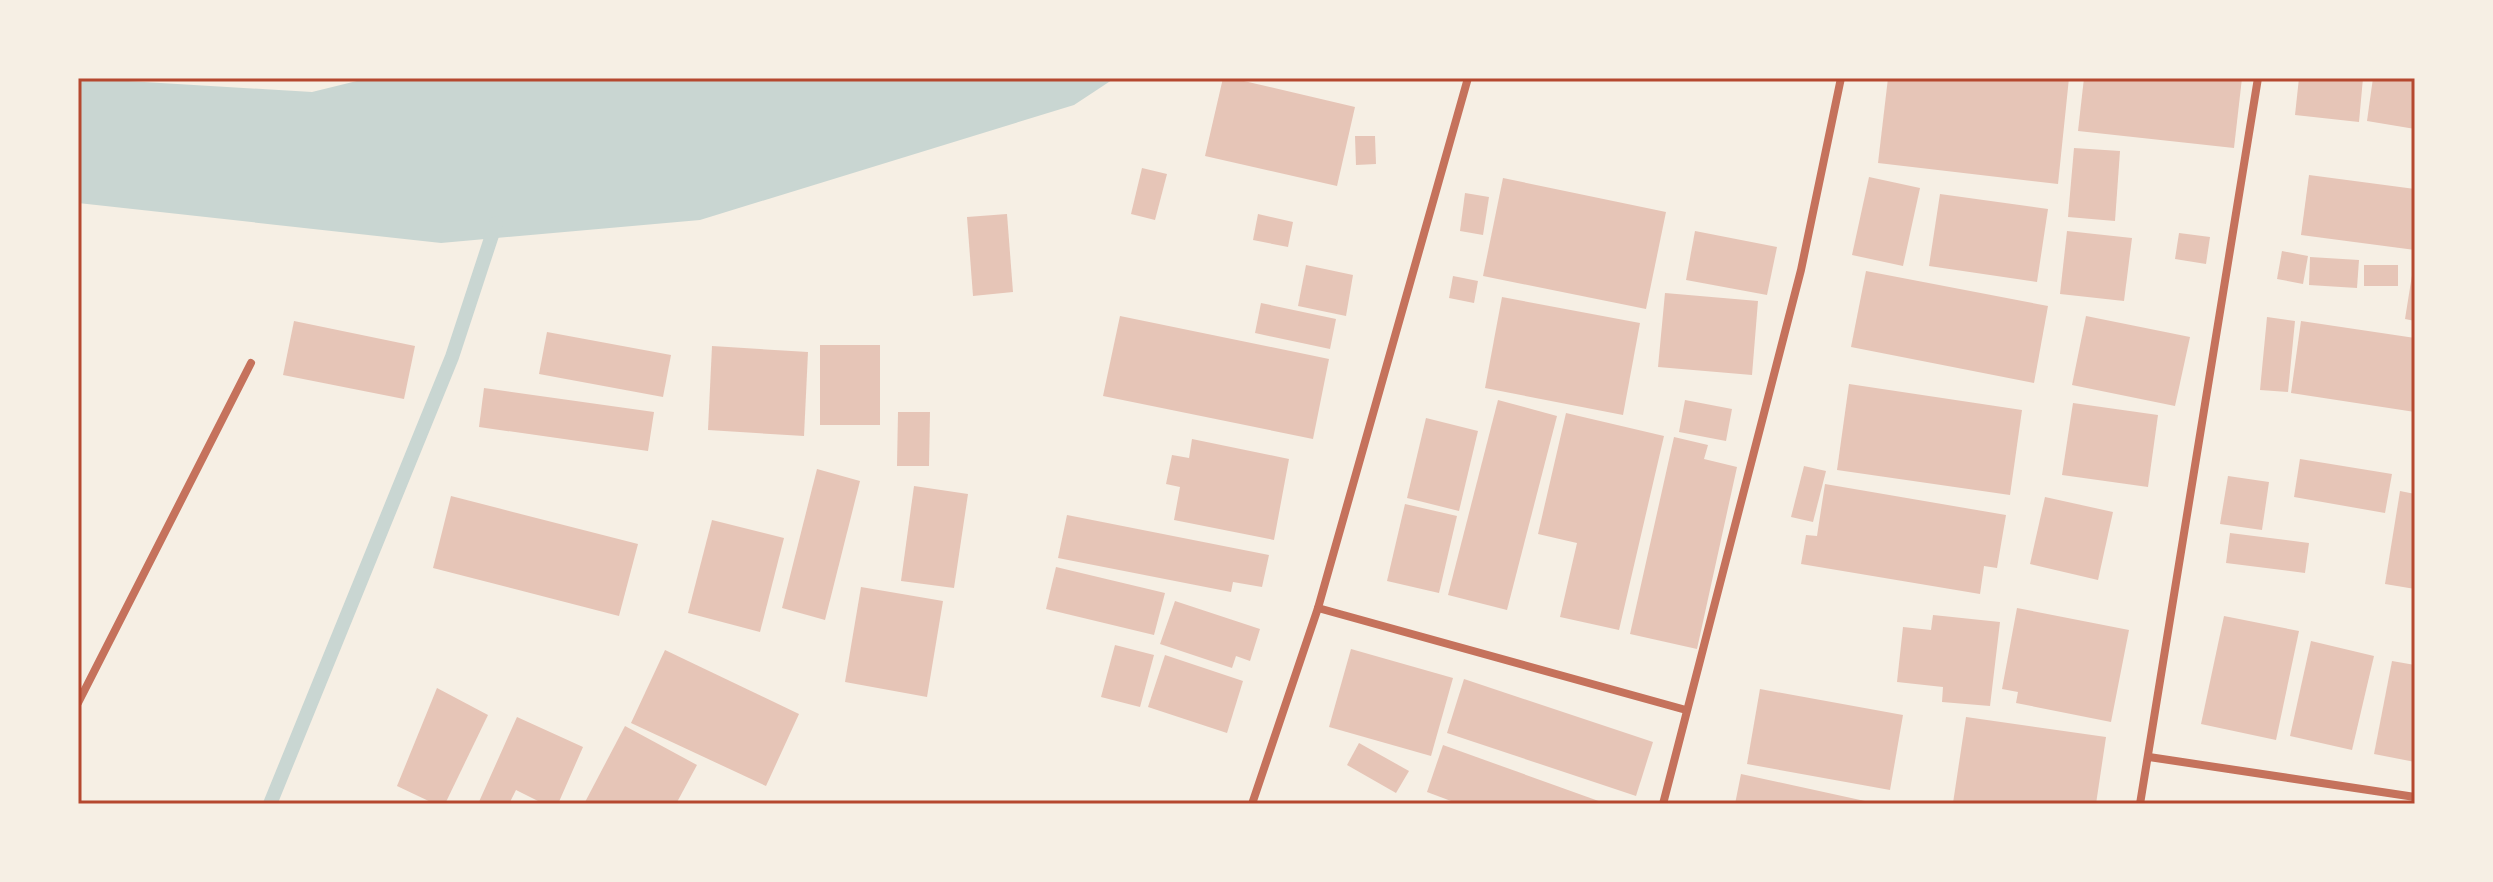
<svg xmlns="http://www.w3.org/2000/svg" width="2493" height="882" viewBox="0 0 2493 882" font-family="'Work Sans',sans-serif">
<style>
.water{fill:#c9d6d2}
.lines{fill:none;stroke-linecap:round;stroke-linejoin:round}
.stream{stroke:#c9d6d2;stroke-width:14}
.building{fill:#e6c5b7}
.minor{stroke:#c5725c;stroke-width:8}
.neatline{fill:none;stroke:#b5482f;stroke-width:3}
</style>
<rect width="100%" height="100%" fill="#f6efe4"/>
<path class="water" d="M78,78L312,92L369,78H1115L1074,105L700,220L441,243L78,203Z"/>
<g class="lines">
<path class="stream" d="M270,804L452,357L496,223"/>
</g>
<g class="building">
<path d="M1223,78H1231L1355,107L1337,186L1205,156Z"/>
<path d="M1888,78H2069L2058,184L1878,163Z"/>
<path d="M2084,78H2242L2234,148L2078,131Z"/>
<path d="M2299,78H2363L2359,122L2295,115Z"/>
<path d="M2373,78H2415V129L2367,121Z"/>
<path d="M1355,136H1375L1376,164L1356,165Z"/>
<path d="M2074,148L2120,151L2115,221L2068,217Z"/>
<path d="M1142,168L1167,174L1155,220L1131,214Z"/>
<path d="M2309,175L2415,189V250L2301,235Z"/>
<path d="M1869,177L1920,188L1903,266L1852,255Z"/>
<path d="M1503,178L1666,212L1646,309L1483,276Z"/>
<path d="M1465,193L1489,197L1483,235L1460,231Z"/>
<path d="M1940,194L2048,209L2037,282L1929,266Z"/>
<path d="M1007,214L1013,292L973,296L967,217Z"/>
<path d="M1258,214L1293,222L1288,247L1253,240Z"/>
<path d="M1695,231L1777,247L1767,295L1686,280Z"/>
<path d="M2067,231L2132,238L2124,301L2060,294Z"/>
<path d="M2179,233L2210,237L2206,264L2175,259Z"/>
<path d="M2282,251L2308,256L2303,284L2277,279Z"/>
<path d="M2310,257L2359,260L2357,288L2309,285Z"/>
<path d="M1306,265L1353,275L1346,316L1298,306Z"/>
<rect x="2364" y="265" width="34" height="21"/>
<path d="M2413,269L2415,270V321L2405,319Z"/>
<path d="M1866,271L2048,306L2034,383L1851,347Z"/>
<path d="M1453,276L1478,281L1474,303L1449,298Z"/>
<path d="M1665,293L1758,301L1752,375L1658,367Z"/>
<path d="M1502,297L1640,323L1623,415L1485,388Z"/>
<path d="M1261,303L1336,319L1330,349L1255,333Z"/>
<path d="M1120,316L1329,359L1313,439L1103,396Z"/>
<path d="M2086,316L2190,337L2175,406L2072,385Z"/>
<path d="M2267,317L2295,321L2288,392L2260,390Z"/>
<path d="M294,321L415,346L404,399L283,375Z"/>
<path d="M2301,321L2415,338V412L2291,393Z"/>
<path d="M547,332L671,355L663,397L539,374Z"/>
<rect x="820" y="345" width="60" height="80"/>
<path d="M712,346L808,352L804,436L708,430Z"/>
<path d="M1849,384L2022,410L2010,495L1837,470Z"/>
<path d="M484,388L654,412L648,451L479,427Z"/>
<path d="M1498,400L1557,416L1507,610L1448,595Z"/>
<path d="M1685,400L1732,409L1726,441L1679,432Z"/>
<path d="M2073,403L2158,415L2148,487L2062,475Z"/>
<path d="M898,412H930L929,466H897Z"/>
<path d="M1566,413L1664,436L1619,630L1560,617L1577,543L1538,534Z"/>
<path d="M1426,418L1478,431L1459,511L1407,498Z"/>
<path d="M1674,437L1708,445L1704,459L1737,467L1697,649L1630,634Z"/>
<path d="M1192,439L1289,459L1274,540L1174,520L1180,487L1166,484L1172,455L1189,458Z"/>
<path d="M2300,459L2392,474L2385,513L2294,497Z"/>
<path d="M1804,466L1826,471L1813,522L1791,517Z"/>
<path d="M817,469L860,481L825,620L782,608Z"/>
<path d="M2228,476L2269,482L2262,530L2220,524Z"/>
<path d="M1825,484L2006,515L1997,568L1984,566L1980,594L1801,564L1806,535L1817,536Z"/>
<path d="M914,486L968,494L954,588L901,581Z"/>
<path d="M2400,491L2415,494V589L2385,584Z"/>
<path d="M451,496L638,544L619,616L433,568Z"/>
<path d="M2045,497L2113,512L2098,580L2030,564Z"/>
<path d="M1405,504L1457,516L1439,593L1387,581Z"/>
<path d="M1067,515L1269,555L1262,587L1233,582L1231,592L1058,558Z"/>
<path d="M712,520L784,538L760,632L688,613Z"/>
<path d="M2230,533L2309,543L2305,573L2226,563Z"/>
<path d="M1056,567L1165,593L1154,635L1046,609Z"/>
<path d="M861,587L943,601L927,697L845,682Z"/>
<path d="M1175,601L1260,629L1250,661L1236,656L1232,668L1160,644Z"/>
<path d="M2017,608L2129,630L2111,722L2016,703L2018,692L2002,689Z"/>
<path d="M1933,615L2000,622L1990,706L1942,702L1943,687L1897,682L1903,627L1931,630Z"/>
<path d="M2224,616L2299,631L2276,740L2201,724Z"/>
<path d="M2311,641L2374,656L2352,750L2290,736Z"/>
<path d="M1115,645L1154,655L1140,707L1101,697Z"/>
<path d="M1351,649L1453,678L1431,756L1329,727Z"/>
<path d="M665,650L799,714L766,786L631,723Z"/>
<path d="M1165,655L1243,681L1227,733L1148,707Z"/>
<path d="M2392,661L2415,665V762L2374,754Z"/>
<path d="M1464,679L1653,742L1636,796L1447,733Z"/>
<path d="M437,688L488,715L445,804H435L397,786Z"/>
<path d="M1760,689L1903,715L1890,790L1747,764Z"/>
<path d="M517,717L583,747L558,804H544L516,790L509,804H478Z"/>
<path d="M1966,717L2106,737L2096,804L1953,803Z"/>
<path d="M625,726L697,765L676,804H584Z"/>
<path d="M1359,743L1409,771L1396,793L1347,765Z"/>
<path d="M1443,745L1607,804H1459L1427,792Z"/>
<path d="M1741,774L1874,803L1873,804H1735Z"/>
</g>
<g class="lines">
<g class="minor">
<path d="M1318,608L1686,710"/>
<path d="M78,703L251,363"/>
<path d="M2149,757L2415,797"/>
<path d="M1252,804L1318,608L1468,78"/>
<path d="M1663,804L1801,270L1841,78"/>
<path d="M2140,804L2258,78"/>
</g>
</g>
<rect width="2493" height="882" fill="none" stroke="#f6efe4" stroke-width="160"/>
<rect x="80" y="80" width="2333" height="722" class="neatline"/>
</svg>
